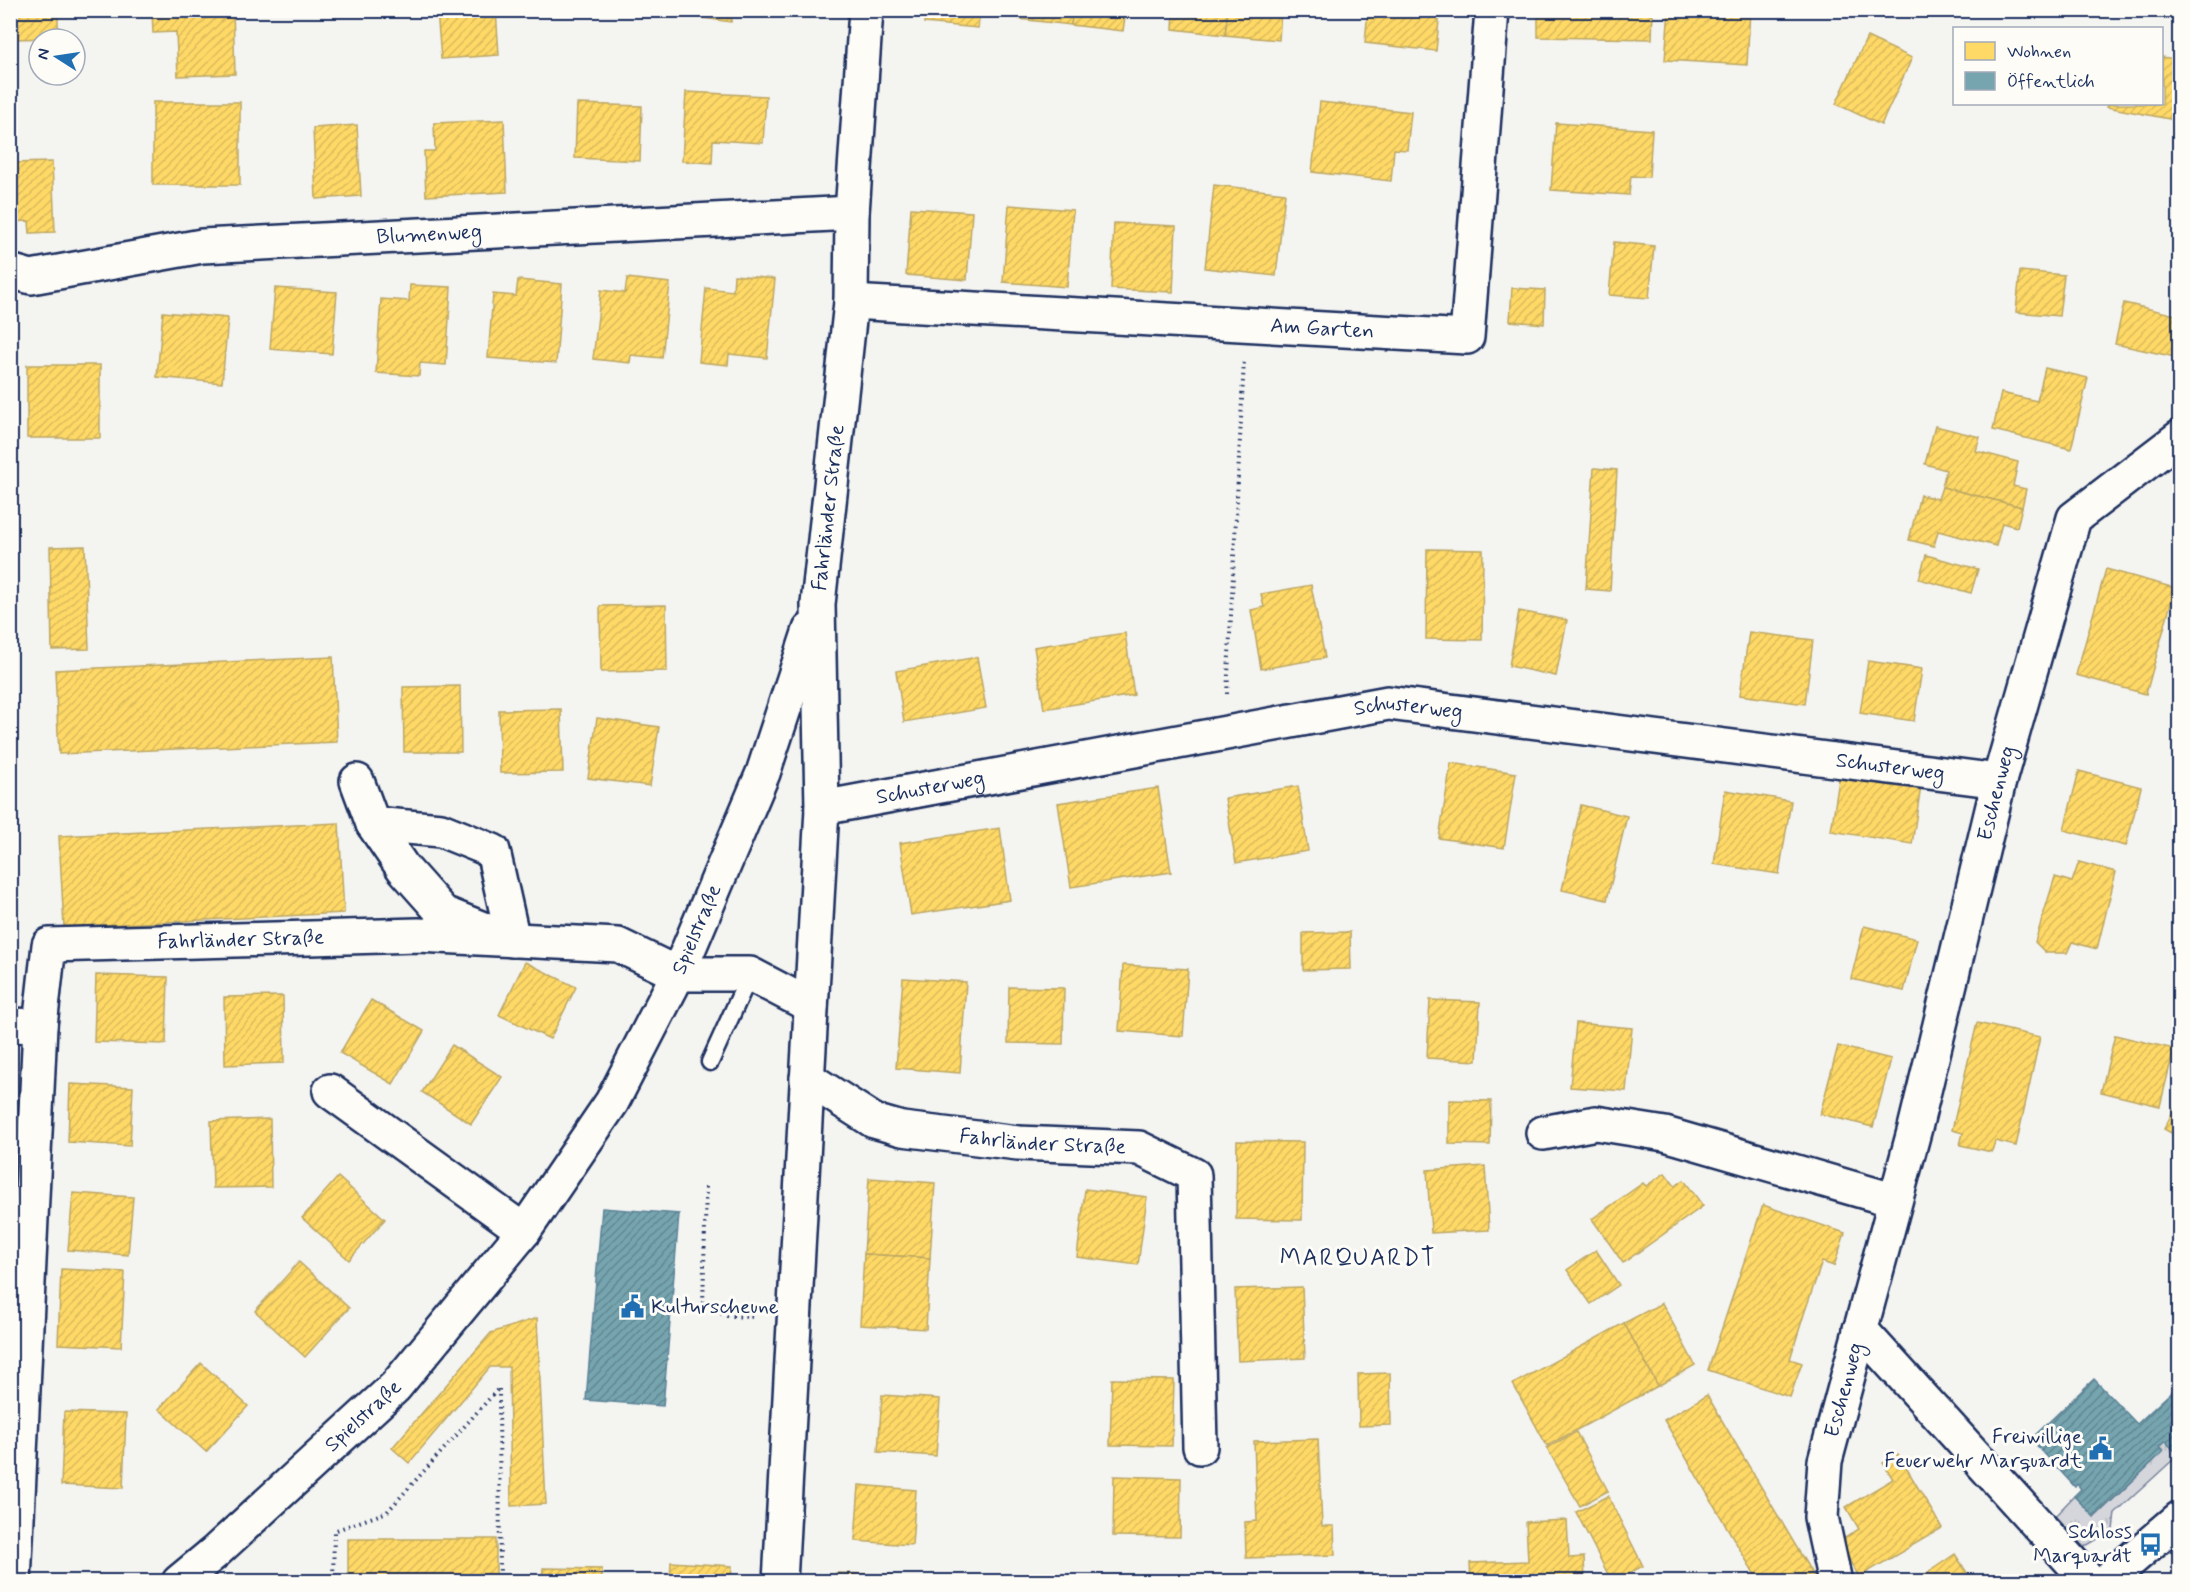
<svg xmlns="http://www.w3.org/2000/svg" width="2190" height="1592" viewBox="0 0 2190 1592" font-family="Mynerve,sans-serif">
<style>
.grass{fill:url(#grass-tufts);stroke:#78829c;stroke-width:1.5}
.homes{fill:url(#homes-hatch);stroke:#bba664;stroke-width:1.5}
.public{fill:url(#public-hatch);stroke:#5b8297;stroke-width:1.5}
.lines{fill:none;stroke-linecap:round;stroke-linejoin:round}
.lane-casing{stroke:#1b2f5e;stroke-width:21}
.street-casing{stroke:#1b2f5e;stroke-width:38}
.secondary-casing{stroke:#1b2f5e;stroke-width:38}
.path{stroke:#1b2f5e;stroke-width:4;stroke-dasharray:1.5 4.5;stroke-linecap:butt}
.lane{stroke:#fdfcf7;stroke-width:16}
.street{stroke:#fdfcf7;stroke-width:33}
.secondary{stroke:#fdfcf7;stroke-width:33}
.labels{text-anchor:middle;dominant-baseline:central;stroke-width:6;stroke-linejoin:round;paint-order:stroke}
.street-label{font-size:21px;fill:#1b2f5e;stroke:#fdfcf7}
.poi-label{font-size:21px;fill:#1b2f5e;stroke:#fdfcf7;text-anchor:end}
.quarter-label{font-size:24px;letter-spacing:1.5px;fill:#1b2f5e;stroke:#fdfcf7}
</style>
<defs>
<pattern id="grass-tufts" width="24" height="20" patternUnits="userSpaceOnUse" patternTransform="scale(1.5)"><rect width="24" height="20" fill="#d4d6db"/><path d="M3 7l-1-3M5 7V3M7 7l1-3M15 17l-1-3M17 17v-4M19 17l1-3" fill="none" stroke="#b5b8be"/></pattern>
<pattern id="homes-hatch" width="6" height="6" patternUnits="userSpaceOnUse" patternTransform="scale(1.5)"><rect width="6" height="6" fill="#ffd966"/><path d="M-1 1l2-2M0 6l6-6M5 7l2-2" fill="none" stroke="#dabb5b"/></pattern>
<pattern id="public-hatch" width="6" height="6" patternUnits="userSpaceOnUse" patternTransform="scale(1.5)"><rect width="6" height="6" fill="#76a5af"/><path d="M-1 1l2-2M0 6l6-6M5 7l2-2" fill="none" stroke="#608792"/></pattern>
</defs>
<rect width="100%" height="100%" fill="#f4f4f1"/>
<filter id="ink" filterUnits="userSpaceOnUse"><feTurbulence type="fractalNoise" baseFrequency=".0167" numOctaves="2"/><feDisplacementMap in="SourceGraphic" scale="12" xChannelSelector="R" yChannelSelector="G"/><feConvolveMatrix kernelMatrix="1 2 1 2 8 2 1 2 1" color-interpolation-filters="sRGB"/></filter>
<g filter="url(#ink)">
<path class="grass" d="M2165,1441L2174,1450L2179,1445V1459L2175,1458L2115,1513L2113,1530L2084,1547L2055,1516L2074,1496L2095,1517L2163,1452L2159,1447Z"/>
<g class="homes">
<path d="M10,10H58V38L10,39Z"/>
<path d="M152,10H233L235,74L178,76L176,32L153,33Z"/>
<path d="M437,10H496L499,55L441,59Z"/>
<path d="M689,10H733L731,22L689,16Z"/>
<path d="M925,10H980L978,28L924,23Z"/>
<path d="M1020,10H1073L1071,25L1019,19Z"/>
<path d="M1073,10H1126L1123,31L1071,25Z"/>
<path d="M1174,10H1228L1225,35L1173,29Z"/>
<path d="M1228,10H1281L1279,40L1225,35Z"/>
<path d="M1368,10H1440L1436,51L1365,43Z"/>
<path d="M1538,10H1653L1652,39L1538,37Z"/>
<path d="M1669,10H1750L1747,65L1665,60Z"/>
<path d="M1932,10H1948L1945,17Z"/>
<path d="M1867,37L1912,58L1881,125L1836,104Z"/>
<path d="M2162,57L2180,60V121L2107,107L2108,104H2162Z"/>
<path d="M686,92L766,96L763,143L713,140L712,163L682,161Z"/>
<rect x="153" y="102" width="87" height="83"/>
<path d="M1320,102L1411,112L1407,150L1394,149L1391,181L1312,172Z"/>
<path d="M577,104L642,106L640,161L575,158Z"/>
<path d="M504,120L507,192L426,196L424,151H435L434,123Z"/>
<path d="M1556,123L1652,130L1649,177L1631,176L1629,195L1551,190Z"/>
<path d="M357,125L361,196L316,199L313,128Z"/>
<path d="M52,162L55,232L30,233L29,221L10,222V163Z"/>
<path d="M1214,185L1285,193L1276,276L1205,268Z"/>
<path d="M1009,205L1073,210L1067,287L1003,282Z"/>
<path d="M911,208L972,212L967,280L906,275Z"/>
<path d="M1114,223L1176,226L1173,292L1111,289Z"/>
<path d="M1614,242L1654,246L1649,298L1609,295Z"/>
<path d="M2020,271L2064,275L2059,316L2016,312Z"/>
<path d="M734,275L775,279L767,358L729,354L728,365L699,362L706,288L733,291Z"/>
<path d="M627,278L670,283L662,358L631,355L630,363L593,359L601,290L625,293Z"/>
<path d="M518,280L562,284L556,363L488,358L493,294L516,296Z"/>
<path d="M410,285L451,287L446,365L420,363L419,376L376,373L381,299L409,301Z"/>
<path d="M275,288L337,292L332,354L270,349Z"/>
<path d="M1512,288L1545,290L1544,324L1510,321Z"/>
<path d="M2124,303L2180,316V358L2115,344Z"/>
<path d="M163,312L228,318L222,383L157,377Z"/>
<rect x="27" y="365" width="73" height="73"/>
<path d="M2045,368L2088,378L2071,449L1993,430L2001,393L2037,401Z"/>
<path d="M1935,426L1980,437L1976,451L2018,462L2013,486L2026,489L2022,507L1942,487L1946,470L1925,464Z"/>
<path d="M1594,468L1617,470L1610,591L1586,589Z"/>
<path d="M1942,487L2022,507L2017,527L2002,523L1996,546L1938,531L1934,546L1909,540L1920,495L1938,499Z"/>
<path d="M85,546L89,649L52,650L50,547Z"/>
<path d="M1427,549L1483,550L1482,640L1426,639Z"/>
<path d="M1926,555L1978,569L1971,593L1919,579Z"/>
<path d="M2106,569L2175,588L2146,694L2076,675Z"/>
<path d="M1311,585L1325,658L1261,669L1251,610L1264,607L1261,594Z"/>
<path d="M666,605L667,671L601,672L600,606Z"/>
<path d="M1519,611L1567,620L1556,676L1509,666Z"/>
<path d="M1749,632L1813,640L1805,704L1740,695Z"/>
<path d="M1125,633L1134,695L1044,709L1034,647Z"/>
<path d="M333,657L337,742L59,754L55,670Z"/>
<path d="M977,657L986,708L904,722L896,671Z"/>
<path d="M1868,661L1922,669L1914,721L1860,713Z"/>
<path d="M460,686L461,752H404L403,687Z"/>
<path d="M561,709L563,772L500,773L499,710Z"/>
<path d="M597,718L659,727L650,786L588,778Z"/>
<path d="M1451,763L1516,773L1504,848L1439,838Z"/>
<path d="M2079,771L2141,787L2126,846L2064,830Z"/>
<path d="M1840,773L1921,786L1912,844L1831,831Z"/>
<path d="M1298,786L1308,851L1236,863L1225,798Z"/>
<path d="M1158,788L1171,872L1071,887L1058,803Z"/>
<path d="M1725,790L1791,801L1779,874L1714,864Z"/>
<path d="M1581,805L1627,816L1607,900L1562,890Z"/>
<path d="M339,823L344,913L64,927L59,836Z"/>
<path d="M1000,828L1010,900L911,915L900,843Z"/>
<path d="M2079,862L2116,872L2097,949L2072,942L2067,953H2046L2035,942L2055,877L2072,882Z"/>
<path d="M1864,926L1917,939L1904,991L1851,979Z"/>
<path d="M1350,932L1351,969L1303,970V933Z"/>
<path d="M525,962L576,987L550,1039L499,1015Z"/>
<path d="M1123,965L1188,969L1183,1036L1119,1031Z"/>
<path d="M96,975L168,977L166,1044L94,1042Z"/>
<path d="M903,978L966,982L960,1073L896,1068Z"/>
<path d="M1009,987L1064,988L1063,1044L1008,1043Z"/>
<path d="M283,996L284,1063L225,1065L224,997Z"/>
<path d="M371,1000L424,1031L393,1084L340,1053Z"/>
<path d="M1430,1000L1480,1002L1477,1061L1427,1058Z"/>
<path d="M1576,1023L1632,1028L1626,1091L1570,1087Z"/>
<path d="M1977,1023L2040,1037L2016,1146L1995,1141L1992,1152L1960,1145L1963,1133L1952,1130Z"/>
<path d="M2115,1035L2174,1049L2160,1106L2101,1092Z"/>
<path d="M452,1045L502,1077L471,1124L422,1092Z"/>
<path d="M1838,1046L1891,1059L1873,1127L1820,1114Z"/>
<path d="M70,1084L133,1087L130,1146L68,1142Z"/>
<path d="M1449,1100L1491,1101L1490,1145L1449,1144Z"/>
<path d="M2175,1108L2180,1110V1138L2164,1129Z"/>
<path d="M270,1119L271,1187L213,1188L211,1121Z"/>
<path d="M1237,1141L1303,1142L1302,1220L1236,1219Z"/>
<path d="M1485,1166L1489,1230L1431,1233L1427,1170Z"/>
<path d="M1665,1173L1675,1186L1684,1180L1703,1206L1623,1263L1592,1219L1643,1183L1646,1186Z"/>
<path d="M338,1177L385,1219L349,1260L302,1218Z"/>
<path d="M869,1178L935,1183L930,1258L864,1254Z"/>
<path d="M1085,1189L1147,1197L1138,1265L1077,1257Z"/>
<path d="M73,1193L133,1197L128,1255L68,1250Z"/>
<path d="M1763,1205L1845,1233L1834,1266L1822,1262L1805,1311L1790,1359L1802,1363L1790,1397L1708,1370Z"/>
<path d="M1596,1250L1619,1285L1591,1304L1567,1270Z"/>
<path d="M864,1254L930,1258L926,1329L860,1325Z"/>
<path d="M299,1262L349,1308L305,1357L255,1311Z"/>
<path d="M61,1269L125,1272L121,1347L58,1344Z"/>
<path d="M1302,1287L1305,1358L1238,1361L1235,1289Z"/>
<path d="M1662,1303L1695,1365L1658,1386L1624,1323Z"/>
<path d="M537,1318L546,1504L511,1506L509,1367H490L409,1463L392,1448L491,1333Z"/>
<path d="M1624,1323L1658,1386L1547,1446L1513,1384Z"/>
<path d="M201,1363L248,1406L206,1452L159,1409Z"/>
<path d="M1390,1373L1391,1425L1359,1426L1358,1374Z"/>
<path d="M1112,1379L1174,1380L1172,1446L1110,1445Z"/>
<path d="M882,1395L940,1399L936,1456L878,1452Z"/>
<path d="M1707,1395L1817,1582H1759L1664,1420Z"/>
<path d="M64,1412L126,1414L123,1488L61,1485Z"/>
<path d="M1576,1432L1608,1491L1580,1506L1547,1448Z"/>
<path d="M1318,1439L1322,1526H1334L1335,1555L1246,1558L1245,1522L1257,1521L1254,1441Z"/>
<path d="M1898,1454L1942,1528L1859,1577L1839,1542L1859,1529L1846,1507L1893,1479L1883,1463Z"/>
<path d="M1114,1476L1181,1478L1180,1537L1113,1536Z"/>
<path d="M859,1485L916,1490L912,1545L855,1541Z"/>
<path d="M1608,1496L1643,1566L1612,1582L1576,1512Z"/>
<path d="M1567,1520L1569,1558L1584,1557L1585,1582H1471L1470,1563L1528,1561L1526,1522Z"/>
<rect x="348" y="1539" width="148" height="43"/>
<path d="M1955,1554L1973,1582H1922L1920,1578Z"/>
<path d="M671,1562L732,1566L731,1582H670Z"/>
<path d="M543,1568L602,1569V1582H542Z"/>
<path d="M836,1573L893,1575L892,1582H835Z"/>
</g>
<g class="public">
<path d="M602,1208L679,1214L663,1406L586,1400Z"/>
<path d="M2094,1379L2137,1424L2180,1384V1445L2174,1450L2165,1441L2159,1447L2163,1452L2094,1517L2074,1496L2081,1489L2077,1484L2075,1487L2031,1439Z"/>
</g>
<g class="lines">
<defs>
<path id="lane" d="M710,1062L750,974"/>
<g id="street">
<path id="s1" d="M10,271L31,277L202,246L852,213"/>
<path id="s2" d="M851,302L1467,337L1492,10"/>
<path d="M357,781L373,824L403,868L443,913L483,929"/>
<path id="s3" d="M822,808L1388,703L1999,781"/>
<path d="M373,824L441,830L493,851L513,940"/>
<path d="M10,1025L40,1026"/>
<path id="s4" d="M807,1078L874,1121L902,1129L1018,1143L1139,1148L1194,1175L1200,1447"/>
<path d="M330,1091L524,1231"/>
<path d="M1543,1133L1596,1123L1665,1134L1893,1200"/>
<path d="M1860,1329L2090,1582"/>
<path id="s5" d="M14,1582L40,1026L49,945L418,935L618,945L678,974H750L811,1006"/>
<path id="s6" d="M179,1582L214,1553L395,1387L524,1231L612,1102L678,974L763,773L810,630"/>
<path id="s7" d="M780,1582L822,808L818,604L851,302L852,213L866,10"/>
<path id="s8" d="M1835,1582L1821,1517L1825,1461L1915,1128L1999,781L2074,518L2180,437"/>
</g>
<path id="secondary" d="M2105,1582L2180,1518"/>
</defs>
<use href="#lane" class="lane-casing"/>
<use href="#street" class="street-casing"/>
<use href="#secondary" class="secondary-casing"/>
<g class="path">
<path d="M1227,694L1244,360"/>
<path d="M706,1187L703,1305L727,1316L756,1317"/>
<path d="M499,1389L500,1582"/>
<path d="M333,1582L334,1531L387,1512L499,1388"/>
</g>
<use href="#lane" class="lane"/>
<use href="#street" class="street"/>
<use href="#secondary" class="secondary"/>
</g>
</g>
<defs>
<symbol id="civic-bare" viewBox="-9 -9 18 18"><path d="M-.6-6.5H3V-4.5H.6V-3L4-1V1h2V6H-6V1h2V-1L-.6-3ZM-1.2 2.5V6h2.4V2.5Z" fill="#1f6fb2" stroke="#fdfcf7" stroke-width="2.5" paint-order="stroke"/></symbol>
<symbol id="bus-bare" viewBox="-9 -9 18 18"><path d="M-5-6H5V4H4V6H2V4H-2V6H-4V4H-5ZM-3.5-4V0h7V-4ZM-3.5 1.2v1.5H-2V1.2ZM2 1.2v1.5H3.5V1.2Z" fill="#1f6fb2" stroke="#fdfcf7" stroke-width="2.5" paint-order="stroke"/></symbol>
</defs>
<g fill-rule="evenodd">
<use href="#civic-bare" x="616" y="1290" width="33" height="33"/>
<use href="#civic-bare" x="2084" y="1432" width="33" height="33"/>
<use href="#bus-bare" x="2134" y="1528" width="33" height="33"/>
</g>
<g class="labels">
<g class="street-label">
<text stroke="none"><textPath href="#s1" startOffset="423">Blumenweg</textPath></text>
<text stroke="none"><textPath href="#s2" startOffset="472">Am Garten</textPath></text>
<text stroke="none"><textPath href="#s7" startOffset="1076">Fahrländer Straße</textPath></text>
<text stroke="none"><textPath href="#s3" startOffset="596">Schusterweg</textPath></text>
<text stroke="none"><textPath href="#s3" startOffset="1082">Schusterweg</textPath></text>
<text stroke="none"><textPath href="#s3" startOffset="110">Schusterweg</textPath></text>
<text stroke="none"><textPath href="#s8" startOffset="812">Eschenweg</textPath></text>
<text stroke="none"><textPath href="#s6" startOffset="842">Spielstraße</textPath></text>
<text stroke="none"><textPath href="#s5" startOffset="830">Fahrländer Straße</textPath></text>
<text stroke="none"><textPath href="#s4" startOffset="250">Fahrländer Straße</textPath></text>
<text stroke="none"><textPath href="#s8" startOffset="196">Eschenweg</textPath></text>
<text stroke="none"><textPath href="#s6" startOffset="248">Spielstraße</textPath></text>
</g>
<g class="poi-label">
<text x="651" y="1307" text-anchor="start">Kulturscheune</text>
<text x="2082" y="1437">Freiwillige<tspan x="2082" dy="24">Feuerwehr Marquardt</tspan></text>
<text x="2132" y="1532">Schloss<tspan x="2132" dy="24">Marquardt</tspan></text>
</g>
<g class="quarter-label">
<text x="1358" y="1258">MARQUARDT</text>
</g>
</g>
<rect width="2190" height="1592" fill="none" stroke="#fdfcf7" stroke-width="36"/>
<rect x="18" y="18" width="2154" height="1556" fill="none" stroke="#1b2f5e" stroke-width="2" filter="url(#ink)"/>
<rect x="1953" y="27" width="210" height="78" fill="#fdfcf7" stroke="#a3aaba" stroke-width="1.5"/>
<rect x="1965" y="42" width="30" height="18" fill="#ffd966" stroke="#a3aaba" stroke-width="1.5"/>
<text x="2007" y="57" font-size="18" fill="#1b2f5e">Wohnen</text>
<rect x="1965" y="72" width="30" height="18" fill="#76a5af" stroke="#a3aaba" stroke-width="1.5"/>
<text x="2007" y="87" font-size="18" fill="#1b2f5e">Öffentlich</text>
<g transform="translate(57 57) rotate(282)"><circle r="28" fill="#fdfcf7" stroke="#a3aaba" stroke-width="1.5"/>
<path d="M0-4.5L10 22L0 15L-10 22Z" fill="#1f6fb2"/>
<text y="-9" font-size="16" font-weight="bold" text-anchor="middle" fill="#1b2f5e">N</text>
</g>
</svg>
